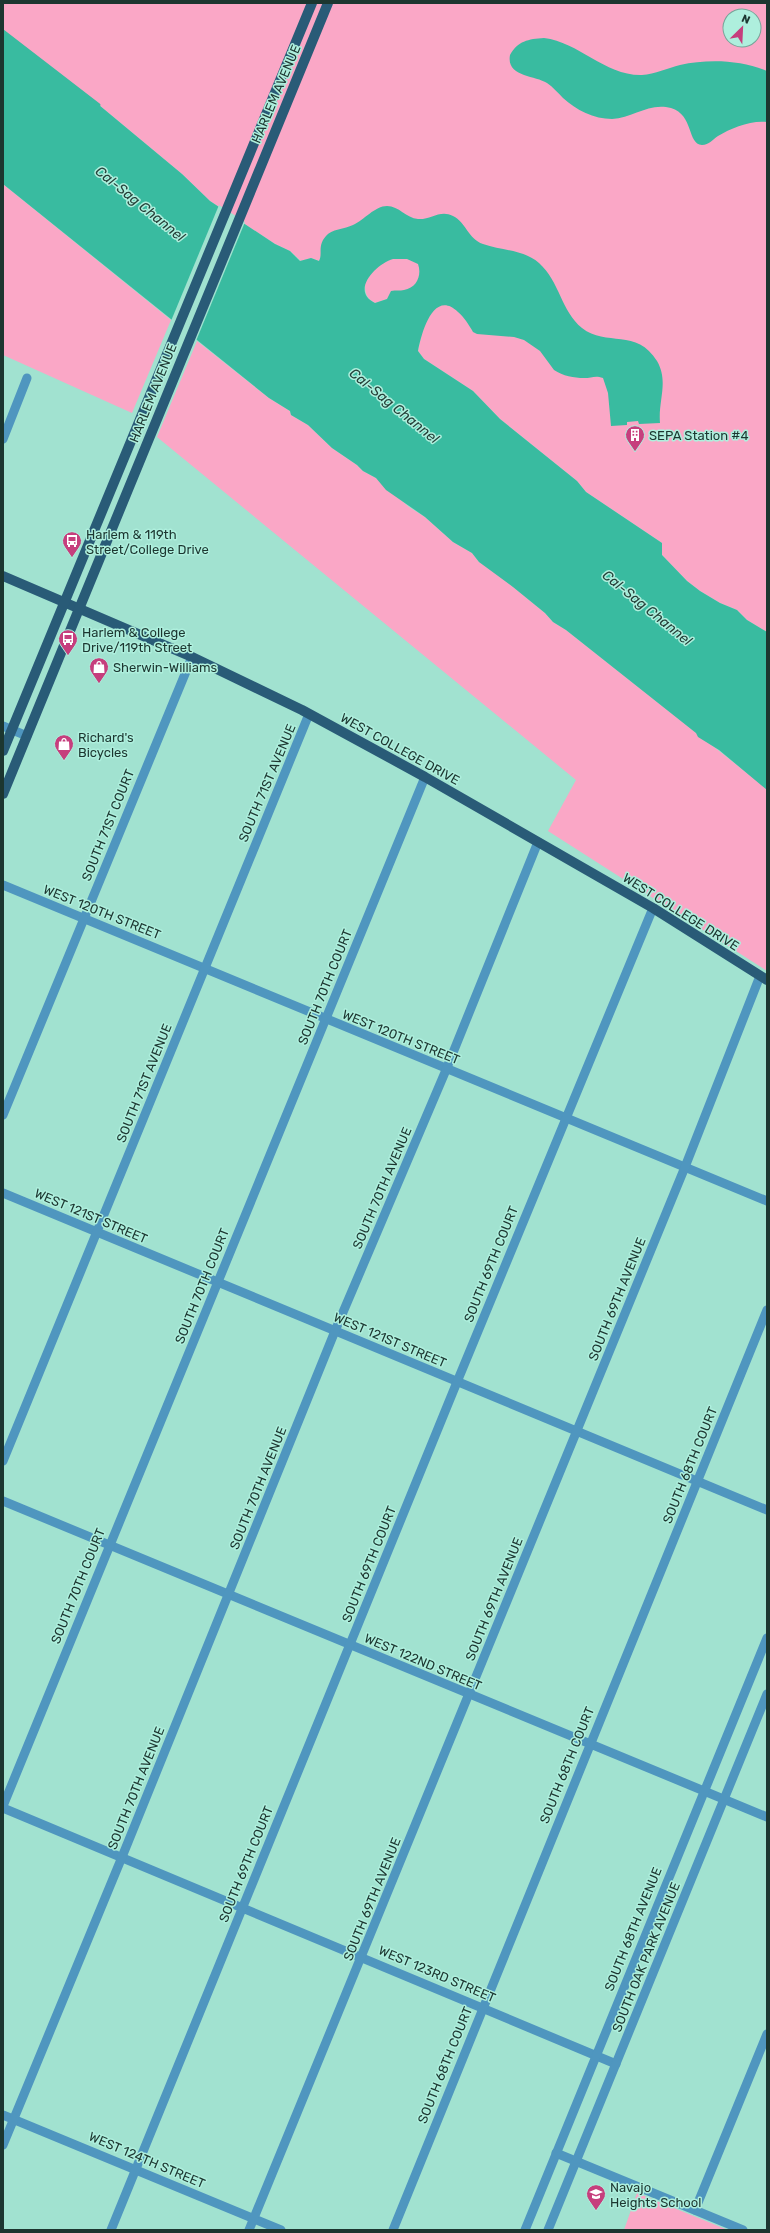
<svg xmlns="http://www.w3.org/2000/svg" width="770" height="2233" viewBox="0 0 770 2233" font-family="Rubik,sans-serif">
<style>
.green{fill:#faa7c6;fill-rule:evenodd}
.water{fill:#39bba0;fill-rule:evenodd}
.pier{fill:#a1e2d0}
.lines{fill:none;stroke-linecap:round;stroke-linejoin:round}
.stream{stroke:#39bba0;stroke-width:3}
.minor{stroke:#4f96bf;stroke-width:9}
.primary{stroke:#295b77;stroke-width:10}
.labels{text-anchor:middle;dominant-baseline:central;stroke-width:3;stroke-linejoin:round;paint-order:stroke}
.street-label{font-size:13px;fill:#1c3630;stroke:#aeefdd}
.poi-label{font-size:13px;fill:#1c3630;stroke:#aeefdd;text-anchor:start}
.water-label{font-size:14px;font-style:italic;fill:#254039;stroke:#aeefdd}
</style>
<rect width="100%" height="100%" fill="#a1e2d0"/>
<g class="green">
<path d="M3,3H767V632L747,620L737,610L720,603L700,591L687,581L662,555V543L586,492L577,481L500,419L473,391L424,359L418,351L423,328L387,299L375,303C366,298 365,293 365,283L321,256L319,261L311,258L301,261L290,251L275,244L210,201L182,174L99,105L3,31ZM730,16H754V40H730Z"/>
<path d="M3,184L171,320L132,413L3,355Z"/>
<path d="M197,341L269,398L290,411L291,415L308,425L332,448L357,465L363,471L376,478L409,507L425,517L453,542L472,553L479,562L496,573L545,613L553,622L566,630L766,788L767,971L548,831L576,780L157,437Z"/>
<path d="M637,2193L728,2230H624Z"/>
</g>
<g class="water">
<path d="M3,31L99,105L182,174L210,201L275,244L290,251L300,261L311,258L319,261C323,254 317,246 326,236C331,229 345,229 353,225C364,220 375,206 387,206C399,206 406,218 418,219C431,220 440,209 453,216C466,222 468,239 483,244C502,251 523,249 539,263C560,282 561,311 582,328C606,347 637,328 657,361C669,382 658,400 660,423L639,424L638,421L627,422V425L611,426L608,393L603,378C595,375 592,378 584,378C574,378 563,376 554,370L540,351L524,340L514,337L477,334L473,332C469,325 464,317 458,312C433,288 421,335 418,351L424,359L473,391L500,419L577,481L586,492L662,543V555L687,581L700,591L720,603L737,610L747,620L767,632V790L719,750L698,737L696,733L566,630L553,622L545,613L513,587L479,562L472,553L453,542L425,517L386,490L376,478L363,471L357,465L332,448L308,425L291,415L290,411L269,398L3,184ZM393,259H407L418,264C422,275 417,288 404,290C400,291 396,290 391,291L387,299L375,303C350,291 376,264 393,259Z"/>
<path d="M544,38C579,42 605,76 642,75C655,74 668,68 680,65C708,59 741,60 767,71V122C751,120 731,128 718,136C713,139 709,145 702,145C687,144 694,115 671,108C649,102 633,118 612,119C594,119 576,110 563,98C558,93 553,87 547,83C535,75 506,77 510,55C518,41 528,39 544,38Z"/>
</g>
<path class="pier" d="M219,205L245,222L196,341L171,321Z"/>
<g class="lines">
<path class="stream" d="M3,31L99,105"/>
<g class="minor">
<path d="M3,439L27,378"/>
<path d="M3,726L27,736"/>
<path d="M3,885L767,1201"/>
<path d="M3,1115L192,657"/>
<path d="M3,1193L767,1510"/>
<path d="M3,1461L309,714"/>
<path d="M3,1501L767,1817"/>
<path d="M3,1806L425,777"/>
<path d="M3,1808L616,2064"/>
<path d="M3,2115L281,2230"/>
<path d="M3,2145L122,1857L335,1331L446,1070L538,842"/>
<path d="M556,2153L743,2230"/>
<path d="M695,2210L767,2034"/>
<path d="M111,2230L457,1382L653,908"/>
<path d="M249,2230L685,1167L760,976"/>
<path d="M393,2230L767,1310"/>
<path d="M525,2230L767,1638"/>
<path d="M548,2230L767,1694"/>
</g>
<g class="primary">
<path d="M3,576L192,657L302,710L425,777L653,908L767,980"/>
<path d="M3,751L312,3"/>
<path d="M3,794L328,3"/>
</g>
</g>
<defs>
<symbol id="building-pin" viewBox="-11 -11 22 30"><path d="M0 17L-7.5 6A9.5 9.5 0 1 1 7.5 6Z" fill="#c63e7d" stroke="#aeefdd"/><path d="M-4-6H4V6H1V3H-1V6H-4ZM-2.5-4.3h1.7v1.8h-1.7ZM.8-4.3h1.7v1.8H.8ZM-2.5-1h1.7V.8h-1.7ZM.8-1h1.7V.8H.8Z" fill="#fff"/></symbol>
<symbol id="bus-pin" viewBox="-11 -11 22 30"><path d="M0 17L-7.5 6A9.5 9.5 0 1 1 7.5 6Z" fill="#c63e7d" stroke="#aeefdd"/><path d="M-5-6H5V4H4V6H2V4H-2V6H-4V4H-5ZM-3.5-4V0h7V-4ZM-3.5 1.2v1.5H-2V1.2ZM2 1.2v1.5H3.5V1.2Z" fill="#fff"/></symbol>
<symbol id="shop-pin" viewBox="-11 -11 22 30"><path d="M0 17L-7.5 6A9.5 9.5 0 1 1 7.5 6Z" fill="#c63e7d" stroke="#aeefdd"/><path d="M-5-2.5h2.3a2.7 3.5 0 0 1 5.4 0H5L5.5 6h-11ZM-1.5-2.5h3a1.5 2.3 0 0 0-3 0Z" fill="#fff"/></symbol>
<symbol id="school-pin" viewBox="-11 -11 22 30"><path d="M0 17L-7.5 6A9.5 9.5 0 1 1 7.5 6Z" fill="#c63e7d" stroke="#aeefdd"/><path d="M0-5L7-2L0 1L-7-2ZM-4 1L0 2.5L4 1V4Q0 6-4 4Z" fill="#fff"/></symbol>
</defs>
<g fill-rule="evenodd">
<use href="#building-pin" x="624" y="424" width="22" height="30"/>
<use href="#bus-pin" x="61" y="530" width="22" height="30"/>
<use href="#bus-pin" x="57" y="628" width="22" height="30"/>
<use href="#shop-pin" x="88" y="656" width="22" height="30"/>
<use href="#shop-pin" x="53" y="733" width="22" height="30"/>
<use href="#school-pin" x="585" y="2183" width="22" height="30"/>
</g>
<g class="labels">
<g class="street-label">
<text transform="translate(276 94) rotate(-67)">HARLEM AVENUE</text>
<text transform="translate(153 393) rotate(-68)">HARLEM AVENUE</text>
<text transform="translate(400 749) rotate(29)">WEST COLLEGE DRIVE</text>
<text transform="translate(267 783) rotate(-67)">SOUTH 71ST AVENUE</text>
<text transform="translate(108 825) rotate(-68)">SOUTH 71ST COURT</text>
<text transform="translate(102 912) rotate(22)">WEST 120TH STREET</text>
<text transform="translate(681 912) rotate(32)">WEST COLLEGE DRIVE</text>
<text transform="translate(325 987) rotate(-68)">SOUTH 70TH COURT</text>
<text transform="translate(401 1037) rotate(22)">WEST 120TH STREET</text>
<text transform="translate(144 1083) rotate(-68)">SOUTH 71ST AVENUE</text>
<text transform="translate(382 1188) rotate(-67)">SOUTH 70TH AVENUE</text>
<text transform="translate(91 1216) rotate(23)">WEST 121ST STREET</text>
<text transform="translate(491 1264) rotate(-68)">SOUTH 69TH COURT</text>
<text transform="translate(202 1286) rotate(-68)">SOUTH 70TH COURT</text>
<text transform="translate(617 1299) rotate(-68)">SOUTH 69TH AVENUE</text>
<text transform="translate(390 1340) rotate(23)">WEST 121ST STREET</text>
<text transform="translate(690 1465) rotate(-68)">SOUTH 68TH COURT</text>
<text transform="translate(258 1488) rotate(-68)">SOUTH 70TH AVENUE</text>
<text transform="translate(369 1564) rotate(-68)">SOUTH 69TH COURT</text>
<text transform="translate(78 1586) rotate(-68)">SOUTH 70TH COURT</text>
<text transform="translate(494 1599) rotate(-68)">SOUTH 69TH AVENUE</text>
<text transform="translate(423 1662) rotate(23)">WEST 122ND STREET</text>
<text transform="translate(567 1765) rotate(-68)">SOUTH 68TH COURT</text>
<text transform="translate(136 1788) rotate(-68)">SOUTH 70TH AVENUE</text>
<text transform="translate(246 1864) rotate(-68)">SOUTH 69TH COURT</text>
<text transform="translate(372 1899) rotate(-68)">SOUTH 69TH AVENUE</text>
<text transform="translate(633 1929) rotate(-68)">SOUTH 68TH AVENUE</text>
<text transform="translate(646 1957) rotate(-68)">SOUTH OAK PARK AVENUE</text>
<text transform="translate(437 1974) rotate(23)">WEST 123RD STREET</text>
<text transform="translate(445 2065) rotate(-68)">SOUTH 68TH COURT</text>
<text transform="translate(147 2160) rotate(23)">WEST 124TH STREET</text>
</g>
<g class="poi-label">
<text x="649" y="435">SEPA Station #4</text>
<text x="86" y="534">Harlem &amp; 119th<tspan x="86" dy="15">Street/College Drive</tspan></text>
<text x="82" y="632">Harlem &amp; College<tspan x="82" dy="15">Drive/119th Street</tspan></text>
<text x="113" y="667">Sherwin-Williams</text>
<text x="78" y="737">Richard's<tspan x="78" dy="15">Bicycles</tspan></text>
<text x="610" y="2187">Navajo<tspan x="610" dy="15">Heights School</tspan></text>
</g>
<g class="water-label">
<text transform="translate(140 204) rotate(39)">Cal-Sag Channel</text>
<text transform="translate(394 406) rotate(39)">Cal-Sag Channel</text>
<text transform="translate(647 608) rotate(39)">Cal-Sag Channel</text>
</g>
</g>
<rect width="770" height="2233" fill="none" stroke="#1c3630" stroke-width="8"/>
<g transform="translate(742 28) rotate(24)"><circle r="19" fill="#aeefdd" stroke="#74a598"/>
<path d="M0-3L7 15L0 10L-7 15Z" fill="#c63e7d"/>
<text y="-6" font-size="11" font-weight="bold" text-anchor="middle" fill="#1c3630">N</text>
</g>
</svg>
